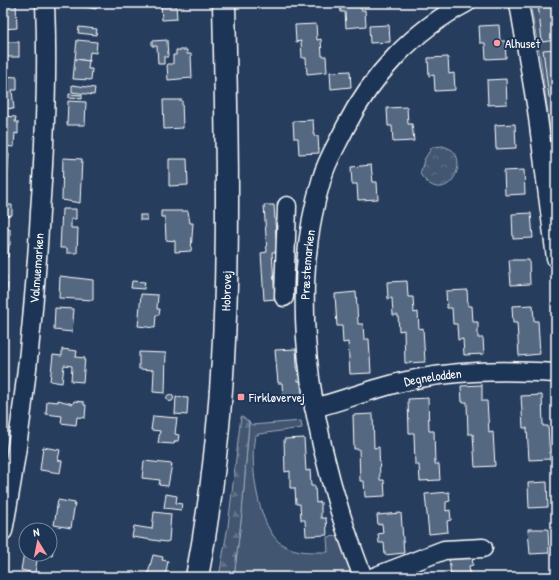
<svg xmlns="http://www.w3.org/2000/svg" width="559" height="580" viewBox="0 0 559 580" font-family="'Patrick Hand',sans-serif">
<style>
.green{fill:#425672;stroke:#a0aab8}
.forest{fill:url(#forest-firs);stroke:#a0aab8}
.park{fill:url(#park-crowns);stroke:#a0aab8}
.building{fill:#556781;stroke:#fff}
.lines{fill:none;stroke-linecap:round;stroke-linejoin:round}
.minor-casing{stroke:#fff;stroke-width:21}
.major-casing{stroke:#fff;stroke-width:25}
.minor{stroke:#1d3557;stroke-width:18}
.major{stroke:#1d3557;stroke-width:22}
.poi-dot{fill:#ff9aa2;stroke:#1d3557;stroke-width:1.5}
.labels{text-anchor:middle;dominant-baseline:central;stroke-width:4;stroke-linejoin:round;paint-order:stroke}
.poi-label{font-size:13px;fill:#fff;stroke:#1d3557;text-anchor:start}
.street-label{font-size:13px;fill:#fff;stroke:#1d3557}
</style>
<defs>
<pattern id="forest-firs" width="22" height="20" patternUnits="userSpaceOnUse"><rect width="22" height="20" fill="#425672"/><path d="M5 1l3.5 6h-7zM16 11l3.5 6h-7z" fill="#5e6f87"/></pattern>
<pattern id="park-crowns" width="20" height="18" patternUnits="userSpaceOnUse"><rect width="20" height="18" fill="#425672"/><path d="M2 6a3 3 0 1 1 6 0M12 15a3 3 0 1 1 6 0" fill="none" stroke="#5e6f87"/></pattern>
</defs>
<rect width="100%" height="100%" fill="#263d5e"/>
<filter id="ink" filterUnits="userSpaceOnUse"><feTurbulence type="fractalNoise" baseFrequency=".025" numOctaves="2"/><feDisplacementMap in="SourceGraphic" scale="8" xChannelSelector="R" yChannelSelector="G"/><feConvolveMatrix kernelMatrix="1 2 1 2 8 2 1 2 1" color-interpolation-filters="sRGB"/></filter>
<g filter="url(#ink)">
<g class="green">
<path d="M530,3H556V173L541,62Z"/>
<path d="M301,421L302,428L259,434L255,436C249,463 258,530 283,545C297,553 312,552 328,552L327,537L339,536L348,557L346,559L348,563L350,562L356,577H234L242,513L249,422L252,425Z"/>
</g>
<path class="forest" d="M241,416L249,422L242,513L234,577H219L228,526Z"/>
<path class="park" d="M443,146C445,147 449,148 452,150C470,165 444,209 420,174L424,160L432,147Z"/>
<g class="building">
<path d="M16,3L17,28L3,29V4Z"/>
<path d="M87,3H98L96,9L86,7Z"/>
<path d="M146,3H179L176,4L177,19L162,20L161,4L146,5Z"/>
<path d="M340,3H361V10H365L366,26L346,28L345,12H341Z"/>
<path d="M417,3H437V4L417,5Z"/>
<path d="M538,3H556V40L542,42Z"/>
<path d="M316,24L317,40L321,39L322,56H326L327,72L307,74L306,58H302L301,41L296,42L295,25Z"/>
<path d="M389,25L390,42L370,43L369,26Z"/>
<path d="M499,25L500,41H505L506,58L486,59L485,43H480L479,26Z"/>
<path d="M79,27L97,29L96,35L78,33Z"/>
<path d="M77,40L97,42L96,53L90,52L89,61L75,59Z"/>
<path d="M167,40L168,57H164V64H158L157,46H152V41Z"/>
<rect x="3" y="42" width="16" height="15"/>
<path d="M556,49V97L549,98L543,50Z"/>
<path d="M176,50H187V54H191L192,78L168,80L167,64H173V55H176Z"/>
<path d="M448,57L449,74L454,73L455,90L435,91L434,75L429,76L428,58Z"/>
<path d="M75,59L89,61L88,69H92L91,80L73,79Z"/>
<path d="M350,71L351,87L331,89L330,72Z"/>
<path d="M3,76L17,77V90H12L14,109L3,108Z"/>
<path d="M506,79L507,104L488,105L487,80Z"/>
<path d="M72,85L95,88L94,95L72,92Z"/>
<path d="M69,94L82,95V99L69,98Z"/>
<path d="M163,100H182L183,128L164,129Z"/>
<path d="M68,101L86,102L85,125H67Z"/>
<path d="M407,107L408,124H412L414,141L393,142L392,126H388L387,108Z"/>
<path d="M3,116L16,117L15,122H18V134L15,133L14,147L3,146Z"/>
<path d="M313,120L314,136H318L319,153L299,154L298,138H294L293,121Z"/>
<path d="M515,124L516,148L496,149L495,125Z"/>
<path d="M3,153L9,154L7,182H3Z"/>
<path d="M63,158L82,159L80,203L62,200Z"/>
<path d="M169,159H187L188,185L169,186Z"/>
<path d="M371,165L373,182H377L378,199L358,200L357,184H352L351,167Z"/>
<path d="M524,170L525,194L505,195L504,171Z"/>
<path d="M3,190H5V205H12V215L3,216Z"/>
<path d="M264,205H274L277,252H272L275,299L264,300L261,253L267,252Z"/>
<path d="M62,209H76V219H71V228H78L77,253H67V248H60Z"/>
<path d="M161,211H188L190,223H193L191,251L175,252V241L166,240L165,217H161Z"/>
<path d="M531,213L533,238L513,239L512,214Z"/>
<rect x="140" y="215" width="7" height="5"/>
<path d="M3,229H10V245H9L8,257H3Z"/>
<path d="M509,260H529L530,284L511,285Z"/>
<path d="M3,276H7L6,284H8L5,302H3Z"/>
<path d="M60,276L93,280V300L59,298Z"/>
<path d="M132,281L145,282L144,289L131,288Z"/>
<path d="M407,281L408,297H413L414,313L418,312L419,329L423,328L425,362L405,363L404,330L399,331L398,315H393L392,298L388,299L387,282Z"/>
<path d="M467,290L468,306H472L473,322H478V338H483L484,354L464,355L463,339L458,340L457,324H453L452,308H447L446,291Z"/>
<path d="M356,292L358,324H363L364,339H369L371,373L350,374L348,342L343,343L342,326H337L335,294Z"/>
<path d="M141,294L158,295L157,309H160L159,315H156L155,328L138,326Z"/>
<path d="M533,305L534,321H538L540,354L519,356L517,323H513L512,306Z"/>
<path d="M55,308L74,309L72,332L54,330Z"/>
<path d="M62,349L77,351L76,357L85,358L83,382L71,381L72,366L64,365L62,383L50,381L53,355L62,356Z"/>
<path d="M296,349L298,381H303L304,398L283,399L282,383H278L275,350Z"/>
<path d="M139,352L166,353L165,393L153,392L154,370L139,369Z"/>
<path d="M482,385V401H487L489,433L493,432L495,466L475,467L473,434H468L467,402H462L461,386Z"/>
<circle cx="170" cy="398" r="3.5"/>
<path d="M542,395L543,426H548L550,459L529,460L527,428H523L521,396Z"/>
<path d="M176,397L188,398L187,415L175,414Z"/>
<path d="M428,398L429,431H434L435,464H439L440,480L420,481L419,465H415L414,433H409L408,399Z"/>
<path d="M58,400L73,404L74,401L84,402V405H86L85,418L77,417L76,425L61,423L62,416L46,414L47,401L58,402Z"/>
<path d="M373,414L374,448L379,447L380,480H384L385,496L365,497L364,481H360L359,449H354L353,415Z"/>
<path d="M153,416L177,418L175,434L179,435L178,441H175L174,444L158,443L160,431L151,430Z"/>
<path d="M304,438L306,471L310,470L311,486H315L316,503L321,502V518H326L327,535L306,536L305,520H301L300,504H296L295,488H290V471L285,472L284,439Z"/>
<path d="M43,447L60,450L58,460L62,461L60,473L40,470Z"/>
<path d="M144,461L172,464L168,486L159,485L160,480L142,478Z"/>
<path d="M547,482L548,507L529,508L528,483Z"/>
<path d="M449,492L450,501L446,502V511L450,510L451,520L447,521L448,532L429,534L425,494Z"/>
<path d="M166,494L177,496L176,503L182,504L181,510L164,508Z"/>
<path d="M58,500L75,503L71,528L54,525Z"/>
<path d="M154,512L171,514L169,541L166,542L132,537L134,526L152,529Z"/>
<path d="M401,513L404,553L385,555L384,543H379L378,534L383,533L382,524L378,525L377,515Z"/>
<path d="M528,529H548L549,553L530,554Z"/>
<path d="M50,540L55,541L52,556L41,554H50Z"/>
<path d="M26,541V554H38L35,573L21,570Z"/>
<path d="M153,555L163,557L162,560L168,561L165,577H143H147Z"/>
<path d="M472,556L473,565L469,566L470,575L474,574V577H451L449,558Z"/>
<path d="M305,574V577H272Z"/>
<path d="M551,574V577H532V575Z"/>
</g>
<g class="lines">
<defs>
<g id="minor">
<path d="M519,3L537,110L556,258"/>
<path d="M284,297L287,206"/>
<path id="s1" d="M314,408C344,400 372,389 402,382C452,370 504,370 556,373"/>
<path id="s2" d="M3,531C23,425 34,319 40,212C45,142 48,73 45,3"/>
<path id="s3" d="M363,577C316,457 283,305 322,178C327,160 337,145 345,128C371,76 414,30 466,3"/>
<path d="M374,577L444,550L483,548"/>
</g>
<g id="major">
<path id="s4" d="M197,577C234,386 228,196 224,3"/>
</g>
</defs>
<use href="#minor" class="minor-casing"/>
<use href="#major" class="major-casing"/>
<use href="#minor" class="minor"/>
<use href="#major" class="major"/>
</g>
</g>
<g class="poi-dot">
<circle cx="497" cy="43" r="4"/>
<rect x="237" y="393" width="8" height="8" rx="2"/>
</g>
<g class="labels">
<g class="poi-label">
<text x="505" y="43">Alhuset</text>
<text x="249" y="397">Firkløvervej</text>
</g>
<g class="street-label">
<text stroke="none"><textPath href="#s3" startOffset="320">Præstemarken</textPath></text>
<text stroke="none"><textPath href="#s2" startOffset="265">Valmuemarken</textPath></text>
<text stroke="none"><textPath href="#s4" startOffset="288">Hobrovej</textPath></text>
<text stroke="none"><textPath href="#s1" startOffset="123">Degnelodden</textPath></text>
</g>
</g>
<rect width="559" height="580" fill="none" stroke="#1d3557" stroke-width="16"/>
<rect x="8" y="8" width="543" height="564" fill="none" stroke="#fff" stroke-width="1.5" filter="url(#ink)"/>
<g transform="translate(38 542) rotate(350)"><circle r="19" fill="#1d3557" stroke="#77869a"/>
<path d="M0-3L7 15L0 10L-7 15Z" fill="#ff9aa2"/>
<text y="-6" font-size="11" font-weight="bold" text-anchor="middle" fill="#ffffff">N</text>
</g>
</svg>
